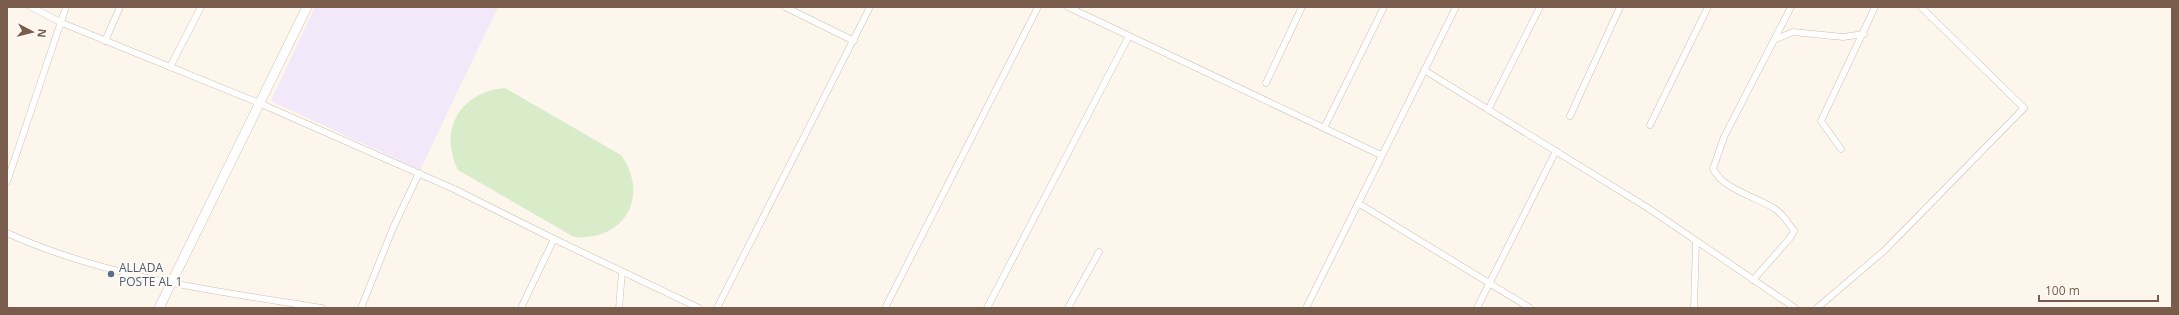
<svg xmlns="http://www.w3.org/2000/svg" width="2179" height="315" viewBox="0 0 2179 315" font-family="'Open Sans',sans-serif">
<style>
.education{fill:#f3e8fa}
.green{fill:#d8ecc9}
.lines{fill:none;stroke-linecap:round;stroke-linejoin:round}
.street-casing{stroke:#d1beb0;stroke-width:7}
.secondary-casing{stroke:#d6c0b0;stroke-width:10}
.street{stroke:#fff;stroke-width:6}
.secondary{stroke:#fff;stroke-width:9}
.service-dot{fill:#5c6f8a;stroke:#fffaf3;stroke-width:1.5}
.labels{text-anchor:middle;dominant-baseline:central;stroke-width:4;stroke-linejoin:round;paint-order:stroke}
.service-label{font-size:12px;fill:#4e5e75;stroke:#fffaf3;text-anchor:start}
</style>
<rect width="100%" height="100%" fill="#fdf6ec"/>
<path class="education" d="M315,7H498L420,170L271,101Z"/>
<path class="green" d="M505,88L621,155C650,196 625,241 574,237L458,170C438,130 460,92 505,88Z"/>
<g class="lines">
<defs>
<g id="street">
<path d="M31,7L62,23L259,103L454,189L554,239L699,308"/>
<path d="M785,7L854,41"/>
<path d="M1068,7L1381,155"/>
<path d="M1774,40L1793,32L1843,37L1864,34"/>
<path d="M105,41L120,7"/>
<path d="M170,67L201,7"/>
<path d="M1424,70L1648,208L1795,308"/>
<path d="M1266,83L1302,7"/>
<path d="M1488,110L1540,7"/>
<path d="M1570,116L1620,7"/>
<path d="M1650,125L1708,7"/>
<path d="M1324,128L1384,7"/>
<path d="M1841,149L1821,121L1875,7"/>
<path d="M7,182L66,7"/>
<path d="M1358,203L1530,308"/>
<path d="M7,233C106,278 216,291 322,308"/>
<path d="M1753,280L1790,238L1794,231C1789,224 1783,214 1775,209C1756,196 1725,191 1713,169L1724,137L1791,7"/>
<path d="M361,308L393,228L419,173"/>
<path d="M521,308L554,239"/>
<path d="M619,308L622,272"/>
<path d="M717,308L870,7"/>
<path d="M885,308L1038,7"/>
<path d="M987,308L1129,36"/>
<path d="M1068,308L1099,252"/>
<path d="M1306,308L1456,7"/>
<path d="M1477,308L1556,151"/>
<path d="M1694,308L1696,241"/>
<path d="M1817,308L1885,250L2024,108L1921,7"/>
</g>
<path id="secondary" d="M159,308L307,7"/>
</defs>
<use href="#street" class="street-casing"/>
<use href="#secondary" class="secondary-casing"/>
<use href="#street" class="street"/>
<use href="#secondary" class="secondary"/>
</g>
<circle class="service-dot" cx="111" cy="274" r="4"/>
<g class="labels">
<g class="service-label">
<text x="119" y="267">ALLADA<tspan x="119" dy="14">POSTE AL 1</tspan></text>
</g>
</g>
<rect width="2179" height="315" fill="none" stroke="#7a5c4d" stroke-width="16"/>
<g transform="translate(32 32) rotate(97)" stroke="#fffaf3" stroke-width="3" paint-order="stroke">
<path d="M0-3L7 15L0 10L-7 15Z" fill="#7a5c4d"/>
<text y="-6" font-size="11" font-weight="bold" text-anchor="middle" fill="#7a5c4d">N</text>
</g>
<path d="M2039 295v6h119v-6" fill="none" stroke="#7a5c4d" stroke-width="2"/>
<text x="2045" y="295" font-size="12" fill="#7a5c4d" stroke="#fffaf3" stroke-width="3" paint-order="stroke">100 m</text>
</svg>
